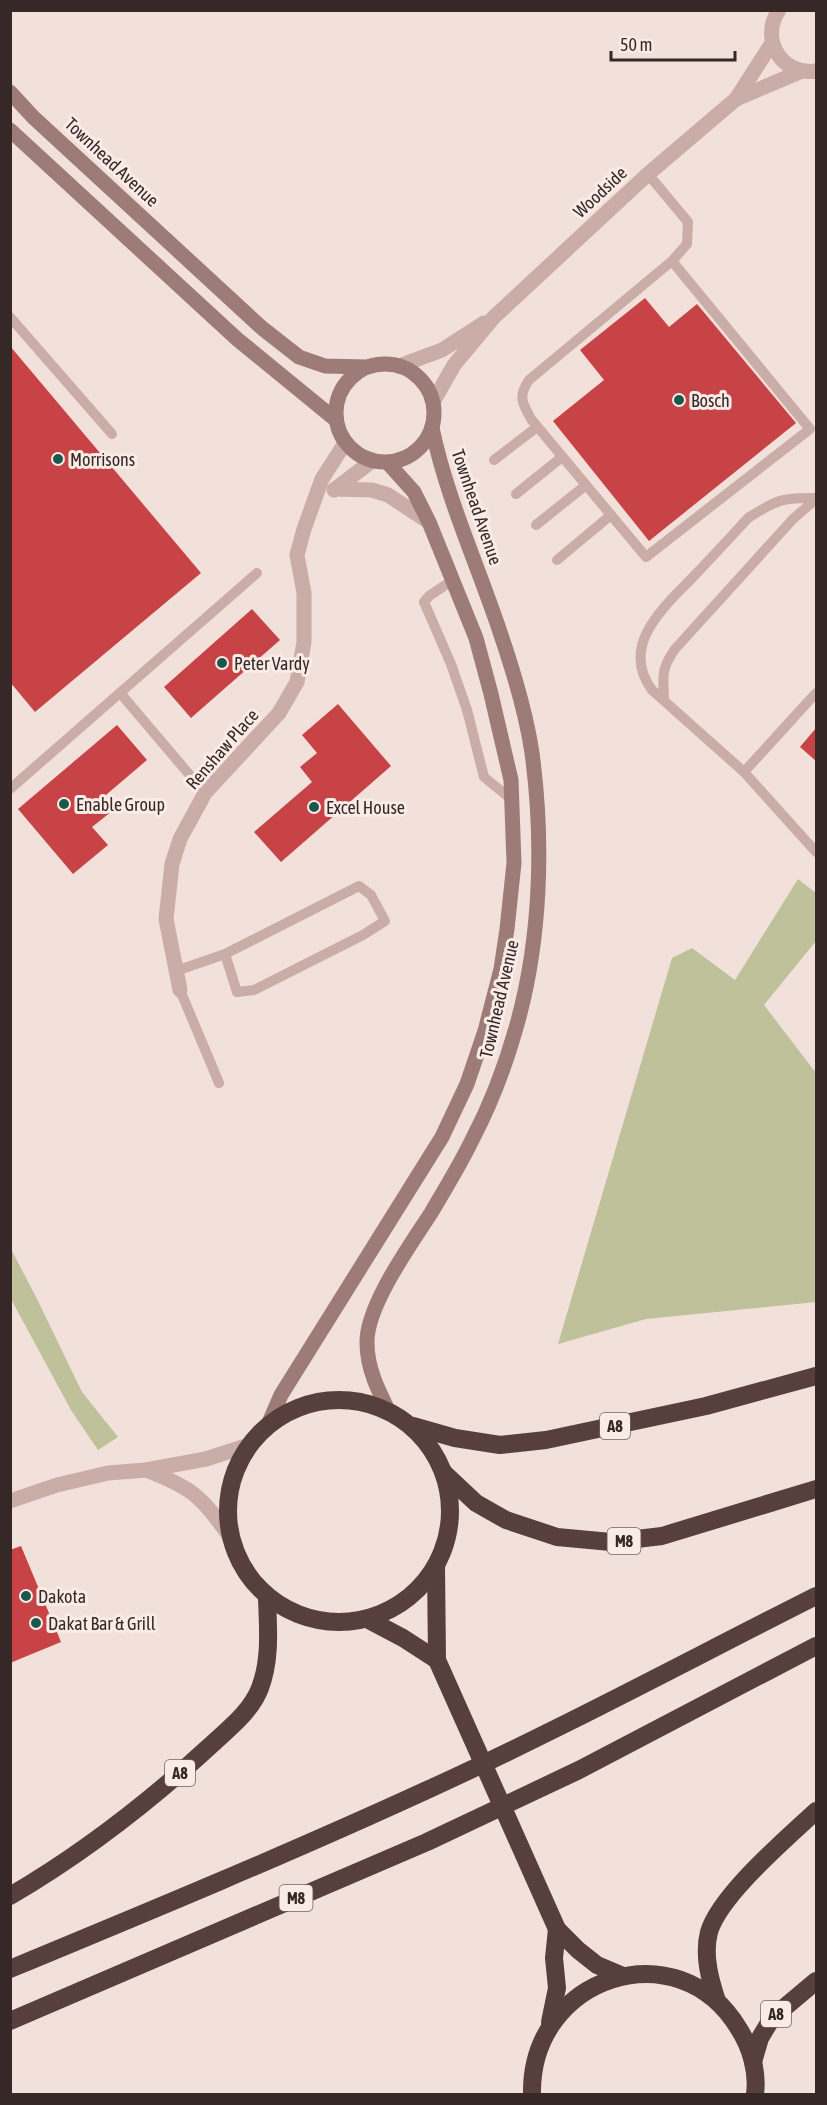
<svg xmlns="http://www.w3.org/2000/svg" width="827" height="2105" viewBox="0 0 827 2105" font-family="'Asap Condensed',sans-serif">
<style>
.green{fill:#bec19a}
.building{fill:#c74346}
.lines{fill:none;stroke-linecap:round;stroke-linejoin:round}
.lane{stroke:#caada6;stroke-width:10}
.street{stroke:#caada6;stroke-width:15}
.secondary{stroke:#9d7b77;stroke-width:15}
.highway{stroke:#573f3e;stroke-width:18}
.highway-bridge{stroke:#573f3e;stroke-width:18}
.poi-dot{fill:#1c574c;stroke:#f9ece7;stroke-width:2}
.labels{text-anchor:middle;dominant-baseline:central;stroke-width:6;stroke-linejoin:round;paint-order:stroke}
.shield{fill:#f9ece7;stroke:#706361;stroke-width:1.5}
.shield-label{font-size:16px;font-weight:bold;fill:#362827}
.street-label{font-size:18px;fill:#362827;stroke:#f9ece7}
.poi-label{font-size:18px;fill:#362827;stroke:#f9ece7;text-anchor:start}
</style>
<rect width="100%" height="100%" fill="#f2e0da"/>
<g class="green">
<path d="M798,879L816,893V941L764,1005L816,1073V1302L646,1319L558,1344L672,958L692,948L735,980Z"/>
<path d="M11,1249L36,1297L82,1392L118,1437L98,1450L71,1410L11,1299Z"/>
</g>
<g class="building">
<path d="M645,298L669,327L697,304L796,423L649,541L553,421L604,380L580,350Z"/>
<path d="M10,346L201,573L35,712L10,682Z"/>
<path d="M252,609L280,640L191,718L164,687Z"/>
<path d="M338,704L391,766L281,862L254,832L312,782L300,767L317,753L302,735Z"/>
<path d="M117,725L147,760L100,800L111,812L92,827L108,845L73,874L18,809Z"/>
<path d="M816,728V761L800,747Z"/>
<path d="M21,1546L61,1642L10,1663V1550Z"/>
</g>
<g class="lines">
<g class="lane">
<path d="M648,174L688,222L687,244L672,261L529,380C518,396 522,403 531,419L646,557L810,429L672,261"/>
<path d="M10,317L112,434"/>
<path d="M494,460L537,427"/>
<path d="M516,494L562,457"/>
<path d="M816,498C783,497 776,500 748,518C730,538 712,557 694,576C664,607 619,645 652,690L744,772L816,852"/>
<path d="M536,525L586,485"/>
<path d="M557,560L611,515"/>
<path d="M453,580L429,596L424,602L451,664L467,710L484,777L512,800"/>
<path d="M121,694L205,793"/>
<path d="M664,699C663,676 661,669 675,649L793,519L816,499"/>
<path d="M744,772L816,693"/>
<path d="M10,789L257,573"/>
<path d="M176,971L225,954L359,886L371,895L385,921L363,935L254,990L237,992L225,954"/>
<path d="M180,990L219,1083"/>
</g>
<g class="street">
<path d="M779,10C759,39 782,76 816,71"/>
<path d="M736,99L802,71"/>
<path d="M399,366L442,350L484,323"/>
<path d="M433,402L454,365L494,317L648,174L736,99L772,43"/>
<path d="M335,489L372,490L388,495L429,522"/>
<path d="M334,490L372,461"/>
<path d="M180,990L166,919L172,864L180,839L205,793L279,713L297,682L304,642V593L297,555L304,529L322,479L345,443"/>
<path d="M146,1470C193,1488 202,1497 230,1537"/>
<path d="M10,1501L57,1485L108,1473L146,1470L206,1459L249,1445"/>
</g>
<g class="secondary">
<path d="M10,92L33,117L262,328L299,357L325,366L366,367"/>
<path d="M10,130L237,339L336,420"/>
<circle cx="385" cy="413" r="49"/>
<path d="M389,1412C378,1390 367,1368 367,1343C366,1306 411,1244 431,1213C445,1189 460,1165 472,1140C491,1104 505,1067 516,1028C541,941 544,842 532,753C526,712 513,670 500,632C477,563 447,499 432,428"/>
<path d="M268,1425L281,1395L442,1137L467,1084L485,1031L501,969L507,929L514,863L511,780L491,694L476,638L429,522L414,492L388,463"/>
</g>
<g class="highway">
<circle cx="339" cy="1511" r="111"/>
<path d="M413,1426L455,1438L500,1445L546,1440L706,1406L816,1376"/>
<path d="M444,1473L476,1503L506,1520L557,1537L611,1542L662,1536L816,1489"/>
<path d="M436,1566L437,1660"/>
<path d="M367,1619L403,1638L437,1660"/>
<path d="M10,1896C82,1854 149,1802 210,1746C228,1729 251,1712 260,1688C271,1659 268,1628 267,1598"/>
<path d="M557,1929L578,1950L597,1965L623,1976"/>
<path d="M10,1969C150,1911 290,1853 427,1790C559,1730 687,1661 816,1596"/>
<path d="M717,2001C710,1980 703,1955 709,1932C720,1895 787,1838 816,1811"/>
<path d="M10,2021L427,1842L579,1770L816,1646"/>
<path d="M550,2022L557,1988L554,1958L557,1929"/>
<path d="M753,2062L760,2038L772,2018L816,1981"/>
<path d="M532,2094C530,1976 679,1928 739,2029C751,2048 758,2072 755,2094"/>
</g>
<path class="highway-bridge" d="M437,1660L557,1929"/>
</g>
<g class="poi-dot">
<circle cx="679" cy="400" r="6"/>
<circle cx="58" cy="459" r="6"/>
<circle cx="222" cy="663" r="6"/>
<circle cx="64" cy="804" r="6"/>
<circle cx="314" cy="807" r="6"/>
<circle cx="26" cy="1596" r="6"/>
<circle cx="36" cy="1623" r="6"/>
</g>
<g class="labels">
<g class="shield">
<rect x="600" y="1413" width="30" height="26" rx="4.5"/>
<rect x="607.5" y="1528" width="33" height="26" rx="4.5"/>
<rect x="165" y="1760" width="30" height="26" rx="4.5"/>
<rect x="279.5" y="1885" width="33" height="26" rx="4.5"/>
<rect x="761" y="2001" width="30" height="26" rx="4.5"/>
</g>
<g class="shield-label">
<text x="615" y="1426">A8</text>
<text x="624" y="1541">M8</text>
<text x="180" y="1773">A8</text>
<text x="296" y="1898">M8</text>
<text x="776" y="2014">A8</text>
</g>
<g class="street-label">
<text transform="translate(112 162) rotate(43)">Townhead Avenue</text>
<text transform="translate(600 192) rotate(-43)">Woodside</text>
<text transform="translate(477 507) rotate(71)">Townhead Avenue</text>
<text transform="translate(222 749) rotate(-49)">Renshaw Place</text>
<text transform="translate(499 999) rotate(-77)">Townhead Avenue</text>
</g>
<g class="poi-label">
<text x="691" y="400">Bosch</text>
<text x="70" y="459">Morrisons</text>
<text x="234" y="663">Peter Vardy</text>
<text x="76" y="804">Enable Group</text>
<text x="326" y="807">Excel House</text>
<text x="38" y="1596">Dakota</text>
<text x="48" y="1623">Dakat Bar &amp; Grill</text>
</g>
</g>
<rect width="827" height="2105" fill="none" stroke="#362827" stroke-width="24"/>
<path d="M611 51v9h124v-9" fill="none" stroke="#362827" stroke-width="3"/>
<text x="620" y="51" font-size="18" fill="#362827" stroke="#f9ece7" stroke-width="4.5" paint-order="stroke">50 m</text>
</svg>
